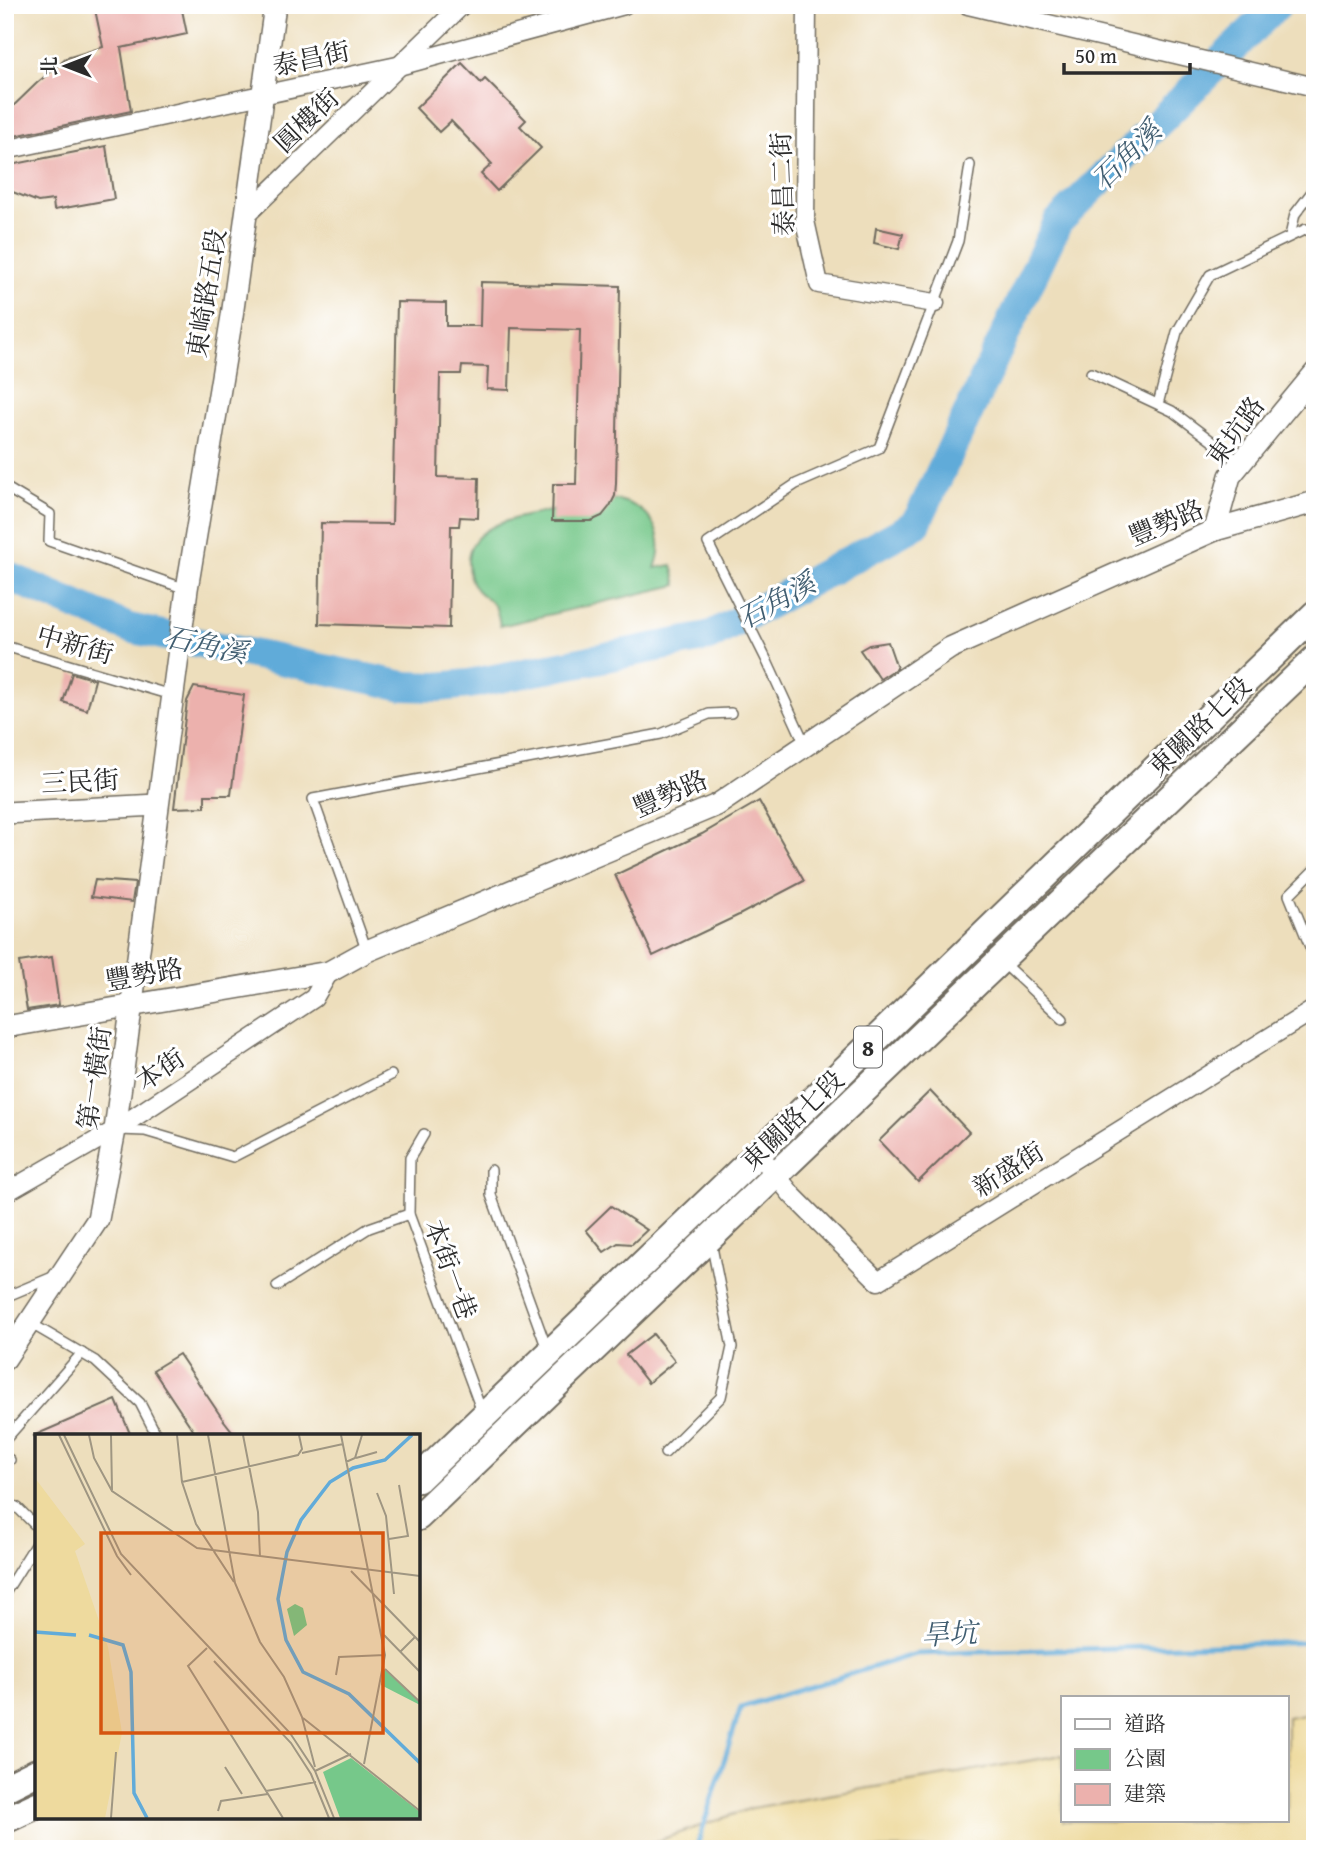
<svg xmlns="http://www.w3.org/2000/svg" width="1320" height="1854" viewBox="0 0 1320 1854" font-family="'Gentium Book Plus','Noto Serif TC',serif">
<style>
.green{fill:#76c88a;stroke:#507a5a;stroke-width:2}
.sand{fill:#eeda9e;stroke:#8c8264;stroke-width:2}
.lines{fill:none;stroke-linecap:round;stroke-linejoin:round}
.stream{stroke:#61abd9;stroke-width:5}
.river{stroke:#61abd9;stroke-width:30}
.building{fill:#ecb1ad}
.service-casing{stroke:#6f6a5e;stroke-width:12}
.minor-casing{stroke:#6f6a5e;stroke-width:21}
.tertiary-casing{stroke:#6f6a5e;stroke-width:24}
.primary-casing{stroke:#6f6a5e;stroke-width:30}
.service{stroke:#fff;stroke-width:9}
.minor{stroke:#fff;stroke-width:18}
.tertiary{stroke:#fff;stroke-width:21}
.primary{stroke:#fff;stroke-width:26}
.labels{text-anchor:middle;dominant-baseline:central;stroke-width:6;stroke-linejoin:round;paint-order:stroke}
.shield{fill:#fff;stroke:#6b6b6b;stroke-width:2}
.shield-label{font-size:24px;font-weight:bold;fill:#2b2b2b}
.street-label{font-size:26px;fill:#2b2b2b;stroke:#fff}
.water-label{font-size:28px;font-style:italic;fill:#415e71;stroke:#fff}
.inset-river{fill:none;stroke:#61abd9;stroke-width:3.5}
.inset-road{fill:none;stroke:#9f9682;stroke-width:2}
.view{fill:#d5540f;fill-opacity:0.15;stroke:#d5540f;stroke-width:3.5}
.inset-edge{fill:none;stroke:#2b2b2b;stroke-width:3.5}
</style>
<rect width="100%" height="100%" fill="#fff"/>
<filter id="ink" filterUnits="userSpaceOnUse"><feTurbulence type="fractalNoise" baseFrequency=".0143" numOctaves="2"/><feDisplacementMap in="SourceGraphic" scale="14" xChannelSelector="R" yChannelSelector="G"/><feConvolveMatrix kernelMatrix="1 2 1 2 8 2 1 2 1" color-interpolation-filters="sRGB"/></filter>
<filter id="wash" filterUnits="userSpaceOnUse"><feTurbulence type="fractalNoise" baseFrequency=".00686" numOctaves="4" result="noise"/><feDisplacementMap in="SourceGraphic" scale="28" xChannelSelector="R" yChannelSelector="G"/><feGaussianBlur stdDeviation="1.57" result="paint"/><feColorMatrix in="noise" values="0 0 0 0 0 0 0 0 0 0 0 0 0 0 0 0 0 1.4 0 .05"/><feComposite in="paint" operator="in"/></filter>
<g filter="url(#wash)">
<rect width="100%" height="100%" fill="#eddebc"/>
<path class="green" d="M609,499C646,501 669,532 655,568L672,565L677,585L500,626C499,620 498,610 494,605C485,595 475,594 470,577C456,525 516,518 550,511C570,507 589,502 609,499Z"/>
<path class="sand" d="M1315,1712V1849H634L752,1808L1063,1755V1821H1287V1717Z"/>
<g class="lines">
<path class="stream" d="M696,1849L741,1707L916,1654L1315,1642"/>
<path class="river" d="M5,575L129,628L404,686L438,687L469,684L708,637L916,524L1058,222L1277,5"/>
</g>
<g id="blocks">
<g class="building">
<path d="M94,5H181L187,34L121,48L131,111L5,138V114L37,83L67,58L103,47Z"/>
<path d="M462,63L481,83L485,79L526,120L520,126L541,148L497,191L481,174L492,164L451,121L439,132L416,108Z"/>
<path d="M106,146L114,199L54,210L53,200L38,202L5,189V166Z"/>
<path d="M876,228L903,234L899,249L874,243Z"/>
<path d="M481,282L620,286L616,483L615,496L610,506L602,516L591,521H552L553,484H576L580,330L511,328L509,390L487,389L488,367L462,366L461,374H440L438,477L479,478L478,518L460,517L459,526H451L449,628L319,624L321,523L392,524L397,302L446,303V326H480Z"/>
<path d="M888,642L897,668L880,679L860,650L869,645Z"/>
<path d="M72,673L95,680L87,710L63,702Z"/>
<path d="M194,687L244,695L231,795H205V807L174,808L187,701Z"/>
<path d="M759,801L804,881L739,915L653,956L615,875L702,834Z"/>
<path d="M95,880L135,883L132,902L91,897Z"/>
<path d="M52,957L59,1005L27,1010L19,962Z"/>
<path d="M930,1091L969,1132L918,1182L879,1141Z"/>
<path d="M611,1206L647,1230L632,1244L618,1243L604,1252L586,1230Z"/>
<path d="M653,1334L675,1361L648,1383L626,1355Z"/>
<path d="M179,1354L222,1418L236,1436H197L153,1370Z"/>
<path d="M116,1400L131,1436H33Z"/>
</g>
</g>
</g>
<g filter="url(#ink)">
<use href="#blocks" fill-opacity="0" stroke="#6f6a5e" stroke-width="2"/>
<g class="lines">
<defs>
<g id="service">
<path d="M1290,236L1295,214L1315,188"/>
<path d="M1091,373L1172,411L1241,463"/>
<path d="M1158,404L1177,332L1210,275L1306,229L1315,235"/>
<path d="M5,487L50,514L49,541L186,589"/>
<path d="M5,646L171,695"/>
<path d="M805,744L766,659L708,543L796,484L879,448L958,241L970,165"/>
<path d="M1315,869L1289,895L1315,959"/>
<path d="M367,951L313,799L661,734L709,714L731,713"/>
<path d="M1003,963L1063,1019"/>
<path d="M119,1130L145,1131L233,1157L391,1075"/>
<path d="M424,1134L410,1158L409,1214L482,1412"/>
<path d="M491,1170V1195L547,1349"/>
<path d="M277,1286L369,1228L409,1214"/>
<path d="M5,1297L55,1276"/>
<path d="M30,1323L95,1361L140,1403L157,1436"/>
<path d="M5,1440L82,1353"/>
<path d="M665,1453L721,1397L732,1347L711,1242"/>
<path d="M5,1457L10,1460"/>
<path d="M5,1501L18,1508L37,1527"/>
<path d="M5,1593L37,1542"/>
</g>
<g id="minor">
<path d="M807,5L805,221L819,284L935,303"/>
<path d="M968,5L1315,87"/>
<path d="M5,150L402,65L624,5"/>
<path d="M247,214L462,5"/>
<path d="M758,1153L792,1195L878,1281L1315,1009"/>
<path d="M5,1193L115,1130L314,998L329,972"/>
</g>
<g id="tertiary">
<path d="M1215,530L1230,476L1315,373"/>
<path d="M5,813L157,805"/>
<path d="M5,1027L329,972L367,951L717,805L950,648L1215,530L1315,502"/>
<path d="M5,1359L98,1219L115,1130L187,589L232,316L275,5"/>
</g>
<g id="primary">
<path d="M418,1479L742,1169L1315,614"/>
<path d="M418,1517L1315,659"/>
<path d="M5,1788L37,1772"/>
<path d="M5,1820L37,1805"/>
</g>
</defs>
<use href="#service" class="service-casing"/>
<use href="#minor" class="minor-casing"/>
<use href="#tertiary" class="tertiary-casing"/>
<use href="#primary" class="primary-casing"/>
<use href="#service" class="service"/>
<use href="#minor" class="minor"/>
<use href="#tertiary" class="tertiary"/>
<use href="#primary" class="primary"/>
</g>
</g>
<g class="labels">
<rect class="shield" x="854" y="1026.5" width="28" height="41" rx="5"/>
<g class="shield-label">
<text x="868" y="1047">8</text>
</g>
<g class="street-label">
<text transform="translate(311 58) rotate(-12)">泰昌街</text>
<text transform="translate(306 120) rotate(-44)">圓樓街</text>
<text transform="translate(782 184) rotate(-92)">泰昌二街</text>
<text transform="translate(206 293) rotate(-81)">東崎路五段</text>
<text transform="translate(1235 431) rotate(-54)">東坑路</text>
<text transform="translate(1166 522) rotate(-23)">豐勢路</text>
<text transform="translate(75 644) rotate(16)">中新街</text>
<text transform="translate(1199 726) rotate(-44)">東關路七段</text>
<text transform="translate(80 781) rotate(-3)">三民街</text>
<text transform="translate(670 793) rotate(-24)">豐勢路</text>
<text transform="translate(144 974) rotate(-10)">豐勢路</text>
<text transform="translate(160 1069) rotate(-34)">本街</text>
<text transform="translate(94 1078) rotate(-82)">第一橫街</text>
<text transform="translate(792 1120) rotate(-44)">東關路七段</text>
<text transform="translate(1008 1169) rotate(-32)">新盛街</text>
<text transform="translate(451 1269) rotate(70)">本街一巷</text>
</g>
<g class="water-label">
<text transform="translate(1126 155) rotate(-45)">石角溪</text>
<text transform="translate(776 600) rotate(-29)">石角溪</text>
<text transform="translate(206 644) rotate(12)">石角溪</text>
<text transform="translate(949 1633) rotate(-3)">旱坑</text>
</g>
</g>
<g transform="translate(35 1434)">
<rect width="385" height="385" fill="#eddebc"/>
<path d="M260,170L268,174L272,191L259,202L252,175ZM349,235L385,268V271L346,251ZM316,324L385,378V384H305L288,338Z" fill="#76c88a"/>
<path d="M0,44L50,110L40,117L73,213L87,299L70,384H0Z" fill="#eeda9e"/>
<path class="inset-river" d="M377,1L350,26L318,34L295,48L266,86L252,118L243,165L251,206L268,238L314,260L385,329M0,198L41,201M54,201L88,211L96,238L99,359L112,384"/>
<path class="inset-road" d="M24,1L82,122L96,141M29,1L86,120L255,299L280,337L299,384M54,1L59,24L77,57L162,114L385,142M76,1L77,56M142,1L147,48L161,90L199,148M173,1L200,149L225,208L249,243L267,283L280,333M208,1L223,78L225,123M306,1L350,221L329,330M267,19L308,10M321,24L342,18M311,28L320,24L327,1M147,48L263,21L267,15L264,1M342,59L351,82L359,160M354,105L373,102L364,51M316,137L385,208M349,201L385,238M172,214L153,232L248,384M365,218L380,203M179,227L256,309L276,340L294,384M350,235L385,268M301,241L304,223L350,221M268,284L385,377M190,333L207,360M280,337L316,320M231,357L281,348M183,377L186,367L233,360M76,384L81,318"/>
<path class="view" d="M66,99H348V299H66Z"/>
<rect width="385" height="385" class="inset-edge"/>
</g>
<rect width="1320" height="1854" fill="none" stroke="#fff" stroke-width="28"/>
<rect x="1061" y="1696" width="228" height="126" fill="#ffffff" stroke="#aaaaaa" stroke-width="2"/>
<rect x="1075" y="1719" width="35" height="10" fill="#ffffff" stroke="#aaaaaa" stroke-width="2"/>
<text x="1124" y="1731" font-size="21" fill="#2b2b2b">道路</text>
<rect x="1075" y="1749" width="35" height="21" fill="#76c88a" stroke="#aaaaaa" stroke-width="2"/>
<text x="1124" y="1766" font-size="21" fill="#2b2b2b">公園</text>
<rect x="1075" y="1784" width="35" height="21" fill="#ecb1ad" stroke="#aaaaaa" stroke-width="2"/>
<text x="1124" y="1801" font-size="21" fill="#2b2b2b">建築</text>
<g transform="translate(66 66) rotate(270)" stroke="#ffffff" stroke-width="5" paint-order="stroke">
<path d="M0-5L12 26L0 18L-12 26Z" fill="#2b2b2b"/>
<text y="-10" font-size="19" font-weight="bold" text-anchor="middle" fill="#2b2b2b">北</text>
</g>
<path d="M1064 63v10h126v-10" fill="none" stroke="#2b2b2b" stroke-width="3.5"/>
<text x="1075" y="63" font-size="21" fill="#2b2b2b" stroke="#ffffff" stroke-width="5" paint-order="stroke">50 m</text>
</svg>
